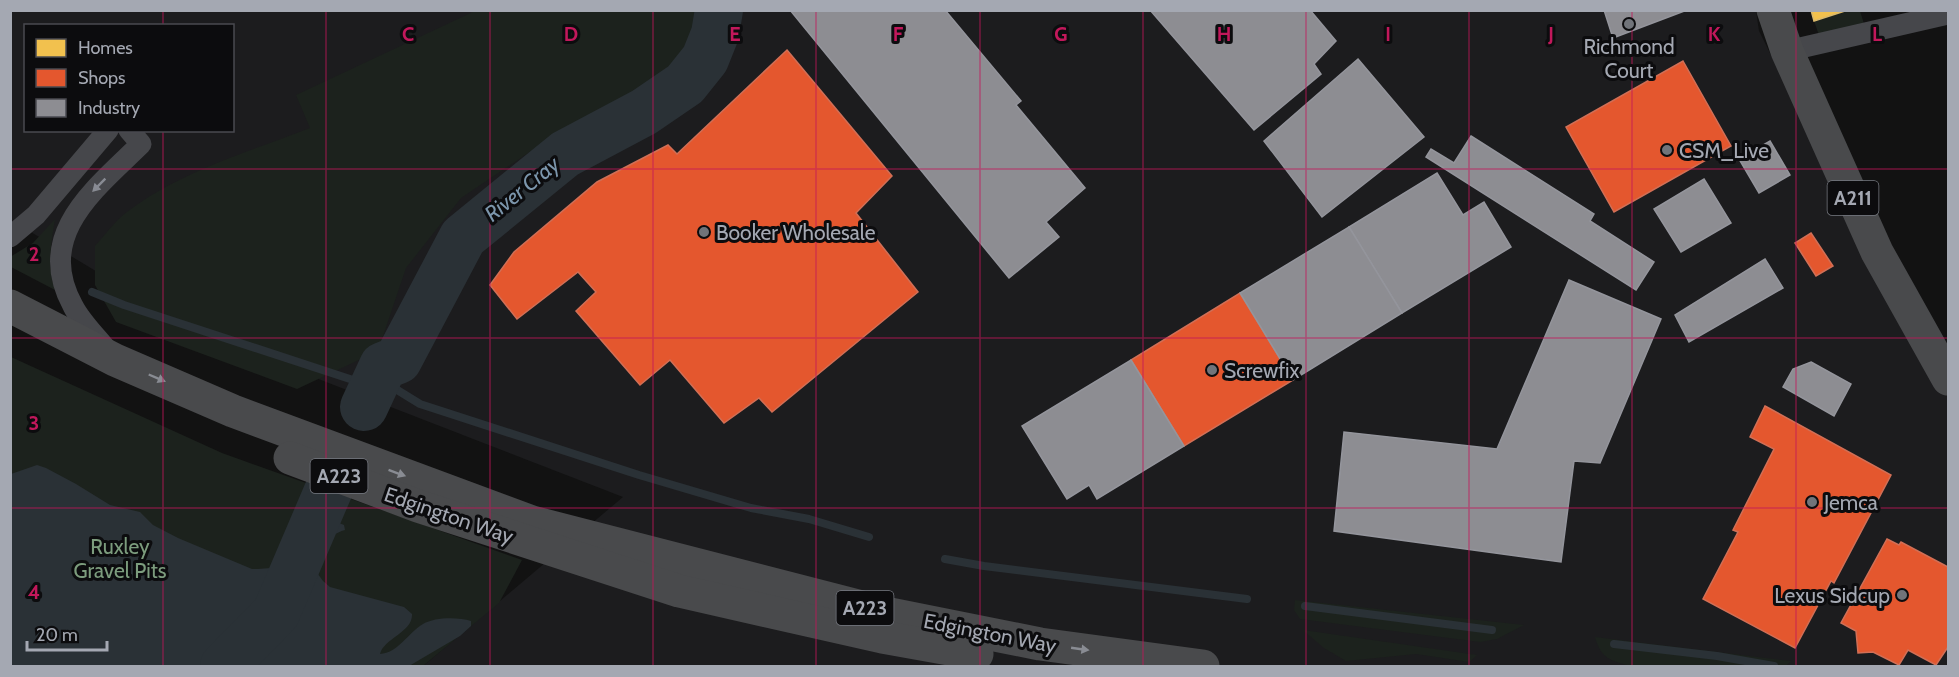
<svg xmlns="http://www.w3.org/2000/svg" width="1959" height="677" viewBox="0 0 1959 677" font-family="Cabin,sans-serif">
<style>
.built{fill:#1c1c1e;fill-rule:evenodd}
.green{fill:#1c221d}
.water{fill:#2a3136}
.homes{fill:#f2c14e;stroke:#dbba6c;stroke-width:1.5}
.shops{fill:#e4572e;stroke:#d16f56;stroke-width:1.5}
.industry{fill:#8d8d92;stroke:#94959c;stroke-width:1.5}
.lines{fill:none;stroke-linecap:round;stroke-linejoin:round}
.stream{stroke:#2a3136;stroke-width:8}
.river{stroke:#2a3136;stroke-width:48}
.street{stroke:#46474b;stroke-width:21}
.primary{stroke:#494a4c;stroke-width:33}
.oneway{fill:#888b93}
.oneway2{fill:#898c93}
.grid{fill:none;stroke:#c2185b;stroke-width:1.5;stroke-opacity:0.55}
.poi-dot{fill:#71747a;stroke:#0c0c0e;stroke-width:2}
.labels{text-anchor:middle;dominant-baseline:central;stroke-width:6;stroke-linejoin:round;paint-order:stroke}
.shield{fill:#0c0c0e;stroke:#767981;stroke-width:1.5}
.shield-label{font-size:20px;font-weight:bold;fill:#a4a8b2}
.poi-label{font-size:21px;fill:#a4a8b2;stroke:#0c0c0e;text-anchor:start}
.street-label{font-size:21px;fill:#a4a8b2;stroke:#0c0c0e}
.park-label{font-size:21px;fill:#7c9c7d;stroke:#0c0c0e}
.water-label{font-size:22px;font-style:italic;fill:#7c96ac;stroke:#0c0c0e}
.grid-label{font-size:20px;text-anchor:middle;font-weight:bold;fill:#c2185b;stroke:#0c0c0e;stroke-width:6;stroke-linejoin:round;paint-order:stroke}
</style>
<rect width="100%" height="100%" fill="#121212"/>
<path class="built" d="M10,11H1756L1759,31L1863,239L1948,394V666H423L623,497L197,332L11,220ZM26,26H232V130H26Z"/>
<g class="green">
<path d="M694,10L703,21L687,61L656,89L571,124L461,198L406,268L378,351L297,389L116,322L95,285V246C105,235 115,221 127,212C180,172 248,152 310,128L296,95L475,11Z"/>
<path d="M1848,11H1860L1865,27L1820,38L1814,21Z"/>
<path d="M55,219C51,244 47,266 55,290L11,267L10,257L33,243Z"/>
<path d="M11,357L222,453L522,560L499,603L423,666H11Z"/>
<path d="M1295,600L1524,625L1497,639L1480,642L1300,619L1294,610Z"/>
<path d="M1303,630L1477,655L1469,662L1416,654L1346,661L1324,648Z"/>
<path d="M1595,637L1791,661L1786,666H1630C1610,660 1601,659 1595,637Z"/>
</g>
<path class="water" d="M37,465L46,468L76,484L110,505L140,512L153,525L178,538L252,569C273,569 288,567 296,547C298,539 301,531 300,523C299,518 296,514 295,509L303,510L313,503L335,511L339,523L344,525L345,530C326,535 318,552 315,570L323,581L330,587L404,607L412,614C413,632 384,638 380,654C398,653 408,633 423,624C435,617 458,617 471,621V626L460,636L409,666H11V474Z"/>
<path class="homes" d="M1811,10H1848L1814,21Z"/>
<g class="shops">
<path d="M787,50L892,176L856,213L918,292L772,412L759,398L724,423L670,360L640,385L576,311L596,292L578,272L517,319L490,285L514,252L597,182L668,145L677,154Z"/>
<path d="M1683,61L1731,146L1614,212L1566,127Z"/>
<path d="M1811,233L1833,266L1816,276L1795,243Z"/>
<path d="M1240,293L1293,380L1184,446L1131,360Z"/>
<path d="M1765,406L1891,475L1834,583L1831,581L1795,648L1703,599L1738,532L1733,530L1774,449L1750,437Z"/>
<path d="M1887,539L1899,545L1901,542L1948,567V647L1936,665L1908,650L1899,665L1873,652L1858,653L1856,631L1841,623Z"/>
</g>
<g class="industry">
<path d="M790,10H945L1021,101L1016,105L1085,188L1046,222L1059,237L1009,278Z"/>
<path d="M1150,10H1310L1336,41L1314,64L1321,74L1254,130Z"/>
<path d="M1604,10H1687L1613,38Z"/>
<path d="M1358,59L1424,137L1322,217L1264,141Z"/>
<path d="M1471,136L1594,214L1590,221L1654,262L1636,290L1426,157L1431,149L1454,163Z"/>
<path d="M1770,141L1790,175L1759,193L1739,159Z"/>
<path d="M1437,173L1463,215L1484,202L1511,247L1402,313L1349,227Z"/>
<path d="M1704,179L1731,223L1681,252L1654,209Z"/>
<path d="M1349,227L1402,313L1293,380L1240,293Z"/>
<path d="M1765,259L1783,288L1689,342L1675,315Z"/>
<path d="M1569,280L1661,319L1600,463L1574,461L1561,562L1334,531L1344,432L1497,449Z"/>
<path d="M1131,360L1184,446L1097,499L1089,485L1067,499L1022,426Z"/>
<path d="M1811,362L1851,384L1834,416L1783,387L1793,369Z"/>
</g>
<g class="lines">
<g class="stream">
<path d="M92,292L124,305L353,380L383,366L394,388L420,404L639,475L751,508L809,519L869,537"/>
<path d="M945,559L984,566L1247,599"/>
<path d="M1305,606L1492,630"/>
<path d="M1614,644L1717,656L1774,666"/>
</g>
<g class="river">
<path d="M364,407L383,366L398,360L463,237L565,154L644,112L685,84L705,59L715,34L719,10"/>
<path d="M224,666L276,613L329,489"/>
</g>
<g class="street">
<path d="M1787,51L1948,14"/>
<path d="M10,237L36,215L108,130"/>
<path d="M107,350C96,336 81,322 73,306C34,235 94,190 141,144L129,130"/>
</g>
<g class="primary">
<path d="M1773,10L1787,51L1877,252L1948,379"/>
<path d="M10,306L115,360L233,411L532,522L885,613L1040,644L1203,666"/>
<path d="M290,458L418,506L679,591L882,637L977,654"/>
</g>
</g>
<defs><path id="oneway-solid" d="M-6-.8H1V-3.2L6.5 0L1 3.2V.8H-6Z" transform="scale(1.5)"/></defs>
<use class="oneway" href="#oneway-solid" transform="translate(99 185) rotate(135)"/>
<g class="oneway2">
<use href="#oneway-solid" transform="translate(157 378) rotate(23)"/>
<use href="#oneway-solid" transform="translate(397 473) rotate(20)"/>
<use href="#oneway-solid" transform="translate(1080 649) rotate(8)"/>
</g>
<path class="grid" d="M163,10V26M326,10V666M490,10V666M653,10V666M816,10V666M980,10V666M1143,10V666M1306,10V666M1469,10V666M1632,10V666M1796,10V666M163,130V666M10,169H1948M10,338H1948M10,508H1948"/>
<g class="poi-dot">
<circle cx="1629" cy="24" r="6"/>
<circle cx="1667" cy="150" r="6"/>
<circle cx="704" cy="232" r="6"/>
<circle cx="1212" cy="370" r="6"/>
<circle cx="1812" cy="502" r="6"/>
<circle cx="1902" cy="595" r="6"/>
</g>
<g class="labels">
<g class="shield">
<rect x="1827.5" y="181" width="51" height="34" rx="4.5"/>
<rect x="310.5" y="459" width="57" height="34" rx="4.5"/>
<rect x="836.5" y="591" width="57" height="34" rx="4.5"/>
</g>
<g class="shield-label">
<text x="1853" y="198">A211</text>
<text x="339" y="476">A223</text>
<text x="865" y="608">A223</text>
</g>
<g class="poi-label">
<text x="1629" y="46" text-anchor="middle">Richmond<tspan x="1629" dy="24">Court</tspan></text>
<text x="1679" y="150">CSM_Live</text>
<text x="716" y="232">Booker Wholesale</text>
<text x="1224" y="370">Screwfix</text>
<text x="1824" y="502">Jemca</text>
<text x="1890" y="595" text-anchor="end">Lexus Sidcup</text>
</g>
<g class="street-label">
<text transform="translate(449 515) rotate(19)">Edgington Way</text>
<text transform="translate(990 633) rotate(11)">Edgington Way</text>
</g>
<g class="park-label">
<text x="120" y="546">Ruxley<tspan x="120" dy="24">Gravel Pits</tspan></text>
</g>
<g class="water-label">
<text transform="translate(522 189) rotate(-39)">River Cray</text>
</g>
</g>
<g class="grid-label">
<text x="408" y="41">C</text>
<text x="571" y="41">D</text>
<text x="735" y="41">E</text>
<text x="898" y="41">F</text>
<text x="1061" y="41">G</text>
<text x="1224" y="41">H</text>
<text x="1388" y="41">I</text>
<text x="1551" y="41">J</text>
<text x="1714" y="41">K</text>
<text x="1877" y="41">L</text>
<text x="34" y="261">2</text>
<text x="34" y="430">3</text>
<text x="34" y="599">4</text>
</g>
<rect width="1959" height="677" fill="none" stroke="#a4a8b2" stroke-width="24"/>
<rect x="24" y="24" width="210" height="108" fill="#0c0c0e" stroke="#494a50" stroke-width="1.5"/>
<rect x="36" y="39" width="30" height="18" fill="#f2c14e" stroke="#494a50" stroke-width="1.5"/>
<text x="78" y="54" font-size="18" fill="#a4a8b2">Homes</text>
<rect x="36" y="69" width="30" height="18" fill="#e4572e" stroke="#494a50" stroke-width="1.5"/>
<text x="78" y="84" font-size="18" fill="#a4a8b2">Shops</text>
<rect x="36" y="99" width="30" height="18" fill="#8d8d92" stroke="#494a50" stroke-width="1.5"/>
<text x="78" y="114" font-size="18" fill="#a4a8b2">Industry</text>
<path d="M27 641v9h80v-9" fill="none" stroke="#a4a8b2" stroke-width="3"/>
<text x="36" y="641" font-size="18" fill="#a4a8b2" stroke="#0c0c0e" stroke-width="4.5" paint-order="stroke">20 m</text>
</svg>
